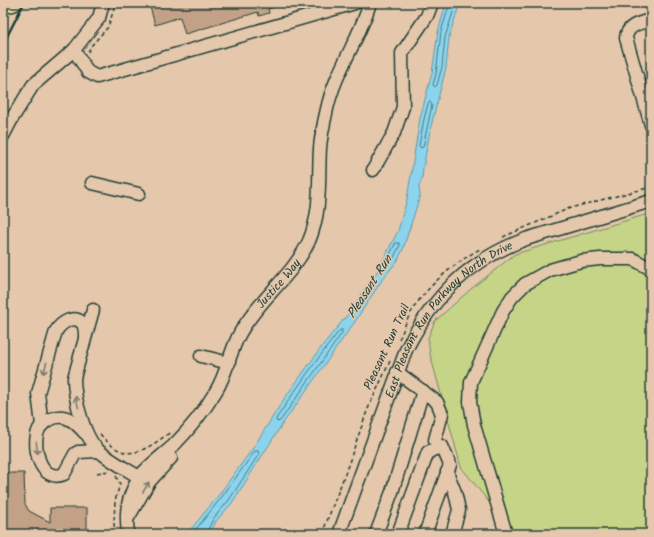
<svg xmlns="http://www.w3.org/2000/svg" width="654" height="537" viewBox="0 0 654 537" font-family="Kalam,sans-serif">
<style>
.green{fill:#c6d488;stroke:#72885e}
.water{fill:#8cd4ed;stroke:#6098a3}
.lines{fill:none;stroke-linecap:round;stroke-linejoin:round}
.shore{stroke:#4b797e;stroke-width:1}
.building{fill:#c2a187;stroke:#1f3d34}
.minor-casing{stroke:#1f3d34;stroke-width:15}
.major-casing{stroke:#1f3d34;stroke-width:18}
.path{stroke:#1f3d34;stroke-width:1.5;stroke-dasharray:4 3;stroke-linecap:butt}
.minor{stroke:#e5c8ac;stroke-width:12}
.major{stroke:#f8deab;stroke-width:15}
.rail{stroke:#1f3d34;stroke-width:2.5}
.oneway{stroke:#787c6a}
.labels{text-anchor:middle;dominant-baseline:central;stroke-width:3;stroke-linejoin:round;paint-order:stroke}
.street-label{font-size:12px;fill:#1f3d34;stroke:#e5c8ac}
.water-label{font-size:13px;font-style:italic;fill:#24453d;stroke:#e5c8ac}
</style>
<rect width="100%" height="100%" fill="#e5c8ac"/>
<filter id="ink" filterUnits="userSpaceOnUse"><feTurbulence type="fractalNoise" baseFrequency=".025" numOctaves="2"/><feDisplacementMap in="SourceGraphic" scale="8" xChannelSelector="R" yChannelSelector="G"/><feConvolveMatrix kernelMatrix="1 2 1 2 8 2 1 2 1" color-interpolation-filters="sRGB"/></filter>
<g filter="url(#ink)">
<path class="green" d="M651,213V534H517L508,526L461,467L430,354L428,338L435,321L471,289L515,254Z"/>
<path class="water" d="M446,3H460L449,37L446,68L431,126L423,168L422,179L419,186L420,196L403,249L398,260L382,280L354,323L281,426L232,503L216,521L213,528L209,534H187L218,496L253,448L284,399L326,341L349,313L378,270L398,231L407,199L420,118L432,73L438,32Z"/>
<g class="lines">
<g class="shore">
<path d="M450,3L441,32L436,74L433,85L435,87L437,85L442,67L445,37L456,3"/>
<path d="M430,102L432,105L423,147L421,148L419,146L424,119L428,104Z"/>
<path d="M396,243H399L400,245L392,261H389L388,259Z"/>
<path d="M342,330V333L280,421L277,422L276,419C296,389 317,359 339,331Z"/>
<path d="M192,534L221,498L255,451H258L259,454L229,500L213,519L206,534"/>
</g>
</g>
<g class="building">
<path d="M149,3H280L281,5L268,9L269,13L259,16L258,12L185,34L180,17L155,25Z"/>
<path d="M3,473H24L25,504L29,511L50,522V508H87V534H3Z"/>
</g>
<g class="lines">
<defs>
<g id="minor">
<path d="M103,3L99,18L74,50L88,72L97,77L355,3"/>
<path d="M651,20C640,23 627,25 626,38L651,125"/>
<path d="M3,136L13,117L33,85L74,50"/>
<path d="M373,170L394,133L403,107L402,53L427,16L432,3"/>
<path d="M92,183L139,194"/>
<path d="M93,310L74,378C74,398 84,438 99,451C111,461 126,469 139,477"/>
<path d="M201,356L229,363"/>
<path d="M397,372L437,402L442,414L435,440"/>
<path d="M42,425L38,393L56,331C61,323 75,313 83,324C85,328 85,333 85,337"/>
<path d="M85,433C76,423 66,412 51,419C46,421 42,424 39,429C31,445 40,484 64,474L75,454L78,452L98,451"/>
<path d="M447,472L455,492L459,510L452,534"/>
<path d="M128,518L149,482L171,458"/>
<path id="s1" d="M128,534C126,516 126,504 134,487C136,484 137,479 140,476C149,465 162,456 173,446C190,429 204,411 216,391C227,373 230,351 240,333C259,299 293,276 309,241C322,210 318,181 320,148C321,135 324,122 327,109C335,72 359,40 370,3"/>
<path id="s2" d="M339,534L406,350C433,296 469,260 526,239L651,201"/>
<path d="M376,534L392,492L423,391"/>
<path d="M398,534L428,452L442,446L450,465L425,534"/>
<path d="M506,534L474,425L470,402L471,382L503,311L512,297L525,284L550,270L581,261L600,259H633L651,269"/>
</g>
<path id="major" d="M3,6L14,3"/>
</defs>
<use href="#minor" class="minor-casing"/>
<use href="#major" class="major-casing"/>
<g class="path">
<path d="M88,52L91,46L108,27L116,3"/>
<path d="M503,237L570,208L651,187"/>
<path d="M399,339C403,332 405,324 409,316C424,288 453,264 480,249"/>
<path d="M100,434C127,466 143,451 171,432"/>
<path d="M97,473L109,471"/>
<path d="M115,534L114,523L115,501L120,484L116,476"/>
<path d="M322,534L345,474L367,411L390,361"/>
</g>
<use href="#minor" class="minor"/>
<use href="#major" class="major"/>
<path class="rail" d="M3,44L24,3"/>
</g>
<defs><path id="oneway-shaft" d="M-6 0H5M1.5-3L5.5 0L1.5 3" fill="none" stroke-width="1.6" stroke-linecap="round" stroke-linejoin="round"/></defs>
<g class="oneway">
<use href="#oneway-shaft" transform="translate(45 368) rotate(106)"/>
<use href="#oneway-shaft" transform="translate(77 402) rotate(-104)"/>
<use href="#oneway-shaft" transform="translate(37 448) rotate(83)"/>
<use href="#oneway-shaft" transform="translate(146 487) rotate(-59)"/>
</g>
</g>
<g class="labels">
<g class="street-label">
<text stroke="none"><textPath href="#s1" startOffset="301">Justice Way</textPath></text>
<text stroke="none"><textPath href="#s2" startOffset="247">East Pleasant Run Parkway North Drive</textPath></text>
<text transform="translate(387 347) rotate(-65)">Pleasant Run Trail</text>
</g>
<g class="water-label">
<text transform="translate(370 287) rotate(-57)">Pleasant Run</text>
</g>
</g>
<rect width="654" height="537" fill="none" stroke="#e5c8ac" stroke-width="16"/>
<rect x="8" y="8" width="638" height="521" fill="none" stroke="#1f3d34" stroke-width="1.5" filter="url(#ink)"/>
</svg>
